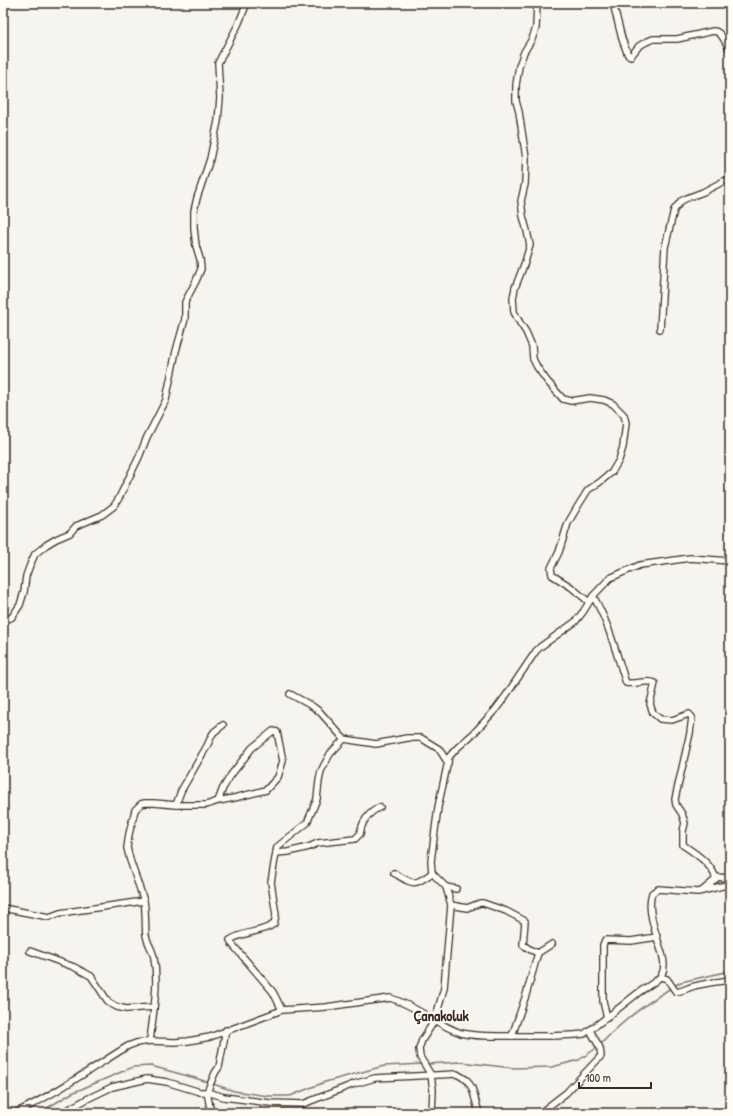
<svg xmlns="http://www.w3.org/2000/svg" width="733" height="1116" viewBox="0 0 733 1116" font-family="'Patrick Hand',sans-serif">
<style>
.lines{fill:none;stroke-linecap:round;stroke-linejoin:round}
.stream{stroke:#84786e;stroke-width:1.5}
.street-casing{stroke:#3b2a1e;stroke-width:8}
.street{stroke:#fdfcf7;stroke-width:5.5}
.labels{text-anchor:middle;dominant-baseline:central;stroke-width:4;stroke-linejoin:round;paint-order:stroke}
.quarter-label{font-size:15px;font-weight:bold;fill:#3b2a1e;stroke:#fdfcf7}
</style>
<rect width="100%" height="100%" fill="#f5f4ee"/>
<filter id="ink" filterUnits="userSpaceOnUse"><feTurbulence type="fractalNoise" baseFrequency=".025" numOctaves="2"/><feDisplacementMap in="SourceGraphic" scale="8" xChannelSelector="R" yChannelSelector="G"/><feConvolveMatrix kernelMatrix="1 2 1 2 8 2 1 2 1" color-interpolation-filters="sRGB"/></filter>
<g filter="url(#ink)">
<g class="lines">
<g class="stream">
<path d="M674,986L681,982L730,971"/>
<path d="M601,1044C619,1024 647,1003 671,988"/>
<path d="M427,1064L460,1062L513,1068L552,1067L579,1060L598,1047"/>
<path d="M39,1113L72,1093L133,1067L151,1066L195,1078L234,1091L268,1096H290L325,1082L384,1066L423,1064"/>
</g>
<defs>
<g id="street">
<path d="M537,3L536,28L532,39L524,52L519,66L516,85V101L519,112L526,158L525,184L521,201L523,216L527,231L530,245L525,262L515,288L513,298L514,312L520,323L526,332L532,346L533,359L537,367L547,381L563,399L571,401L590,398L604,400L613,404L624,415L626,423L623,447L619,460L612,472L600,482L588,490L578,506L568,523L559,552L551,568L552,575L571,587L589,602"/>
<path d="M613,3L622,39L628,55L631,56L639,46L646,42L653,39H677L713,31C722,31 725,43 730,50"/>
<path d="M660,329L665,247L674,210L681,201L687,198L703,192L724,181L730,180"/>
<path d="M593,596C609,623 616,653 626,683C636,685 646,679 655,683L650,704L653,713L660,719L672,720L689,714L692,717L690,733L675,799L676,805L682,814L685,823L683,831V845C695,853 712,864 716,879L703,890"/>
<path d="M3,622L12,617L20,605L24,592L26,576L30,565L35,554L46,545L56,539L70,533L76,526L102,515L114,506L119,498L139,457L147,437L166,400L176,351L185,319V302L196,281L201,269L200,259L196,246L194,228V211L197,198L210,159L218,121L220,98L218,63L238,25L247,3"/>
<path d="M290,694L312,706L320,712L344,739L376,744L407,738H421L439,749L448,763"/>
<path d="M176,805L181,791L207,746L212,735L214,732L223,725"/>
<path d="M276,853L288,852L309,847L318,843L355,839L360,834C362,821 368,813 380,807"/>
<path d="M394,873C413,884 413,887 432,873"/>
<path d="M715,877L730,878"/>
<path d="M446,887L456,889"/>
<path d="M451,905L467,908L480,903H483L506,911L525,921L523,945L531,950L538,953L526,995L512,1036"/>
<path d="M3,908L49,917L60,913L144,901"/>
<path d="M30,951L74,967L91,976L109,1003L117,1007L126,1009L154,1007"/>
<path d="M538,953L552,944"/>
<path d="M661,977L667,979L676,992C682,991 686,989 691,987C704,983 717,982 730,980"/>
<path d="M282,1010L273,992L232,944L230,940C244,931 261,933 274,924L276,915L271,882L277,847L307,823L317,799L319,781L321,771L330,754L344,739"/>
<path d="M607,1018L603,1001V945L605,940L631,941L657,937"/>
<path d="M150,1041C153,1014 159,984 154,958C153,950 147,943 146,935C145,924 146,913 144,901L130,860L127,848L129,834L135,810L141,804L145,803H154L176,805H206L218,801L234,798L266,790L278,777L283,761L277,732L273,731L252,748L231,775L223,788L218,801"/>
<path d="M15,1113C55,1094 91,1069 128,1046L136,1043L150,1041L175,1042L188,1041L210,1037L282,1010L326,1007L390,998C415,1005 437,1025 461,1033C477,1037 494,1036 511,1036C535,1036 560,1037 584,1034C603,1021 620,1007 638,993C644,988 659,981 662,974C667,964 661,951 658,941C654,927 647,908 652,893L658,889L698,892L730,884"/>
<path d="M62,1113L87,1099L112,1087L147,1079L167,1082L200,1092H207L224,1097L270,1103L303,1104L354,1084L375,1078L457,1074L467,1080L472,1088L479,1113"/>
<path d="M211,1113L207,1092L215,1073L219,1067L226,1030"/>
<path d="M432,1113L433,1090L431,1075L420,1057L419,1049L422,1040L435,1020L444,988L451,905L446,887L432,873L431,861L438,807L449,757L456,749L474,733L496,709L505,697L536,651L540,647L575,622L583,612L593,596L610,578L640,565L690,558L730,561"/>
<path d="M540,1113L566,1093L601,1056L600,1048L590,1030"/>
</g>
</defs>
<use href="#street" class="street-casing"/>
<use href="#street" class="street"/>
</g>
</g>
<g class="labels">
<g class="quarter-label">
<text x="441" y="1015">Çanakoluk</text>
</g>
</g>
<rect width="733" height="1116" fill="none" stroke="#fdfcf7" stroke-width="16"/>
<rect x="8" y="8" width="717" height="1100" fill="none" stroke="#3b2a1e" stroke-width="1.5" filter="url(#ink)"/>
<path d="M579 1082v6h72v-6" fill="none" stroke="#3b2a1e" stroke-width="2"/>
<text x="585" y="1082" font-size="12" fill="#3b2a1e" stroke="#fdfcf7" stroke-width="3" paint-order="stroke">100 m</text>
</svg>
